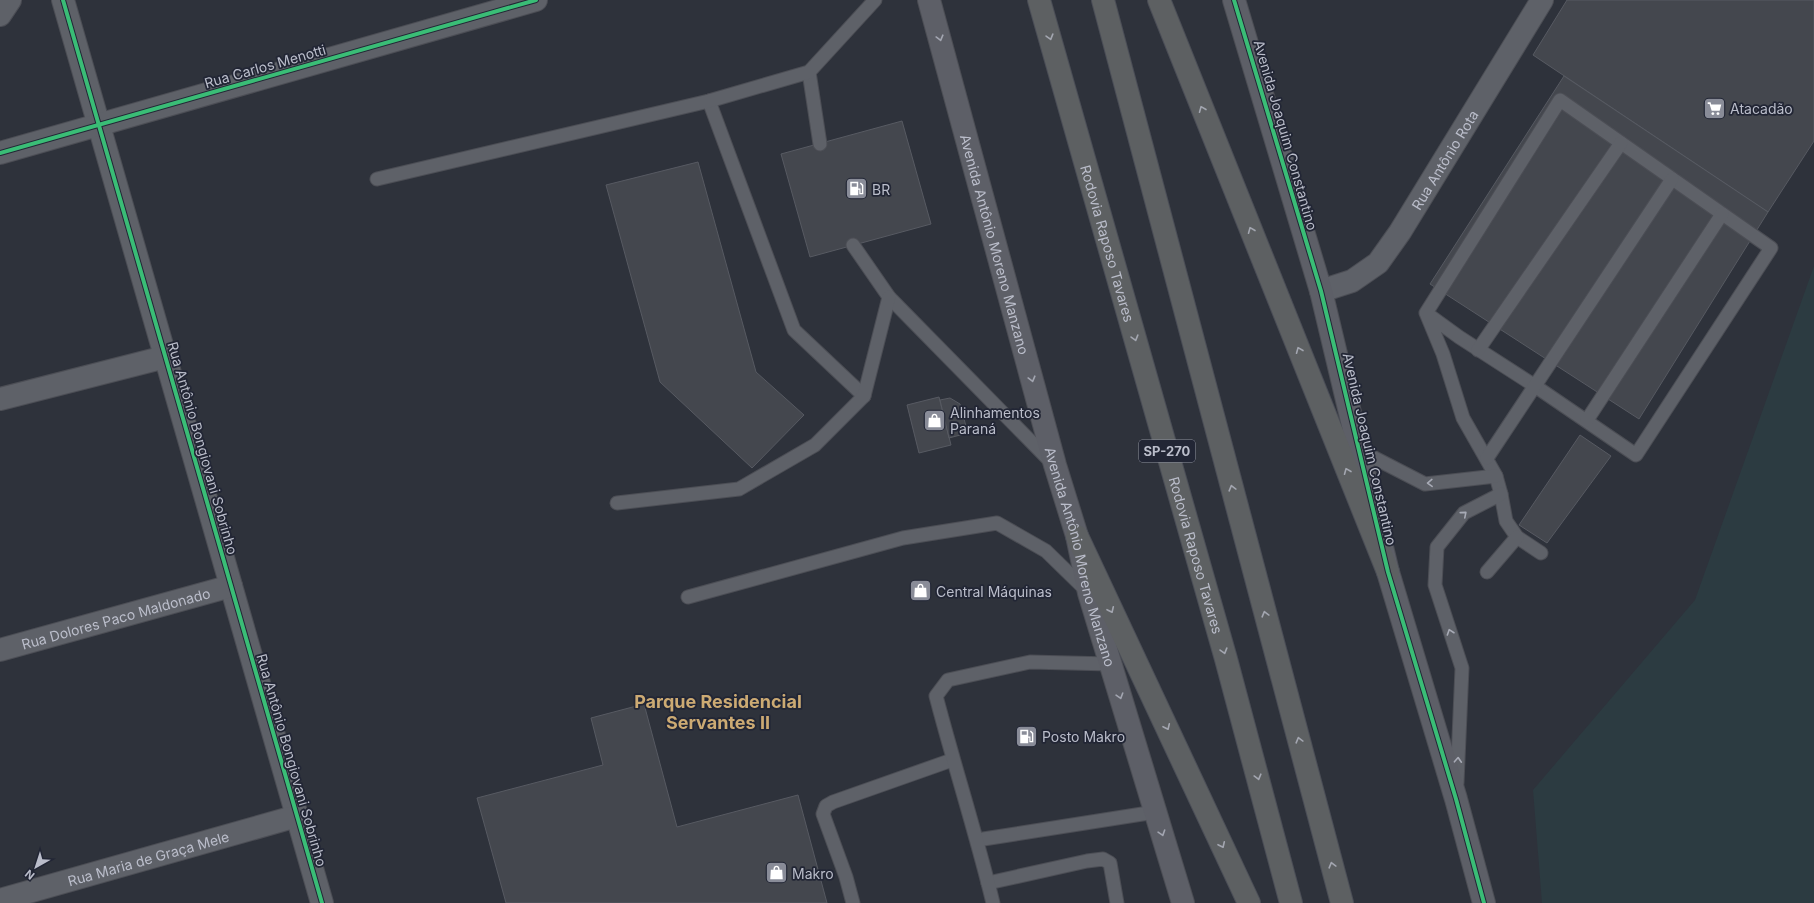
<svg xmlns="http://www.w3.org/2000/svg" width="1814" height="903" viewBox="0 0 1814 903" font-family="Inter,sans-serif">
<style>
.green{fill:#2c3b41}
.building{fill:#44474e;stroke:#575a62}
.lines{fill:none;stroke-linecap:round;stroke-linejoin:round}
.lane-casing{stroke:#4c4e55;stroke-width:15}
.street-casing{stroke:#4c4e55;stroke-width:24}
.secondary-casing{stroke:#4c4e55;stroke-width:24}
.highway-casing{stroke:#4b4e57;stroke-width:24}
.lane{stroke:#5e6168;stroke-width:13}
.street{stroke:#5e6168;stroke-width:22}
.secondary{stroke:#5d5f67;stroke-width:22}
.highway{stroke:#5d6062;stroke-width:22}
.cycleway-casing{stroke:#222635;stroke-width:6}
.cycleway{stroke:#3abd76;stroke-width:4}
.oneway{stroke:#a3a6b0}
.oneway2{stroke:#a3a6b1}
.oneway3{stroke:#a8abb6}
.labels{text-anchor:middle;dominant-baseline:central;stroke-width:3.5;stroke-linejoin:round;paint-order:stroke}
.shield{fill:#222635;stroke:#8c909d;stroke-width:1}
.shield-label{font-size:13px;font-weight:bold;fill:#babdca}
.street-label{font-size:14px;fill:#babdca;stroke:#222635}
.poi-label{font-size:14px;fill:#babdca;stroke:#222635;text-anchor:start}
.district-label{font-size:18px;font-weight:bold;fill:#ccaa73;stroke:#222635}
</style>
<rect width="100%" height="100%" fill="#2e323b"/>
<path class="green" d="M1814,266V903H1542L1533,790L1695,600Z"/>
<g class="building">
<path d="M1567,0H1814V141L1768,212L1533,55Z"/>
<path d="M1564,76L1768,212L1639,419L1430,284Z"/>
<path d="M902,121L931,224L810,257L781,154Z"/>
<path d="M698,162L756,372L804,415L752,468L660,382L606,185Z"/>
<path d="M939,397L951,445L919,453L907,405Z"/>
<path d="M950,398L960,404L967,430L964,434L949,438L940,400Z"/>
<path d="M1580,435L1611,456L1547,543L1519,525Z"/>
<path d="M644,704L677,827L798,795L827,903H506L477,798L603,765L591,718Z"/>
</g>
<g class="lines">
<defs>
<g id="lane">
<path d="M809,72L820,144"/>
<path d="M709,101L794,330L864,396"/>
<path d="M377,179L709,101L809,72L875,0"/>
<path d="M853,245L889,297L1052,463"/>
<path d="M1426,313L1560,100L1771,248L1636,455L1535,386L1459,337L1426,313L1443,354L1463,418L1496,476L1501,494L1506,521L1517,537L1541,553"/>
<path d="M1478,350L1621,143"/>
<path d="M1587,420L1722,214"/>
<path d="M1359,450L1425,484L1496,476"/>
<path d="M1487,458L1672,179"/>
<path d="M617,503L739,489L815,445L864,396L889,297"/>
<path d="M1487,572L1517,537"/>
<path d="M688,597L903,538L997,523L1046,551L1088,592"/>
<path d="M1457,783L1462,668L1435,585L1437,547L1464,513L1501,494"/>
<path d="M977,840L1155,812"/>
<path d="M988,883L1087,861L1103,859L1110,863L1117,903"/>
<path d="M853,903L846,877L823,814L826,806L833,802L952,760"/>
<path d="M993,903C976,833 954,765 936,696L948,680L1030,662L1110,664"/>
</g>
<g id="street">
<path d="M63,0L322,903"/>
<path d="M0,15L10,0"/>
<path d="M0,153L536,0"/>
<path id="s1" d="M1321,291L1352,281L1378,263L1400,232L1542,0"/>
<path d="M0,399L165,357"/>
<path id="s2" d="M0,650L231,586"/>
<path id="s3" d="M0,900L297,816"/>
</g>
<g id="secondary">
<path id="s4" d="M929,0L1055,465L1077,536L1089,593L1183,903"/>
<path d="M1234,0L1321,291L1388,572L1456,799L1484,903"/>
</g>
<g id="highway">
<path id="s5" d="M1039,0L1226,659L1291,903"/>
<path d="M1103,0L1342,903"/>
<path d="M1159,0L1388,572"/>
<path d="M1077,536L1249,903"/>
</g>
</defs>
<use href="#lane" class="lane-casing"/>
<use href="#street" class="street-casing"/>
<use href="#secondary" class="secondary-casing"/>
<use href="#highway" class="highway-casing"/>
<use href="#lane" class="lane"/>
<use href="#street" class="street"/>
<use href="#secondary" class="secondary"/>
<use href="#highway" class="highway"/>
<defs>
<g id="cycleway">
<path d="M63,0L322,903"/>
<path d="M1234,0L1321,291L1388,572L1456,799L1484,903"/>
<path d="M0,153L536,0"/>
</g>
</defs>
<use href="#cycleway" class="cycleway-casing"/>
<use href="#cycleway" class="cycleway"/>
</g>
<defs><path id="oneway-chevron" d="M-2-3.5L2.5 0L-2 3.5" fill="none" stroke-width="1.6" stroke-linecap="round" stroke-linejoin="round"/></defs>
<g class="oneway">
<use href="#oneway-chevron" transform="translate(1050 37) rotate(74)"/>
<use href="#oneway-chevron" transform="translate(1202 109) rotate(-112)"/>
<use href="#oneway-chevron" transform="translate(1251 230) rotate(-112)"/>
<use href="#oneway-chevron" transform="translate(1135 338) rotate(74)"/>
<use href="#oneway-chevron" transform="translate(1299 350) rotate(-112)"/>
<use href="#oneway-chevron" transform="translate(1347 471) rotate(-112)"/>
<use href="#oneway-chevron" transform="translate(1232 488) rotate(-105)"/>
<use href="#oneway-chevron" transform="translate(1111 610) rotate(65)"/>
<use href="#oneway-chevron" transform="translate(1265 614) rotate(-105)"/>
<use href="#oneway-chevron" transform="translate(1224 651) rotate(74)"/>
<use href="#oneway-chevron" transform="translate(1167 727) rotate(65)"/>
<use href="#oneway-chevron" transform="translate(1299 740) rotate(-105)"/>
<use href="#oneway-chevron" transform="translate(1258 777) rotate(75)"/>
<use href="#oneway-chevron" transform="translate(1222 845) rotate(65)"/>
<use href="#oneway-chevron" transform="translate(1332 865) rotate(-105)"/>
</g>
<g class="oneway2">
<use href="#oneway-chevron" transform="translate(940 38) rotate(75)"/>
<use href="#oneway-chevron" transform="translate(1032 379) rotate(75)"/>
<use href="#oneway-chevron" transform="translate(1120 696) rotate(73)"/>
<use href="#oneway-chevron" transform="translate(1162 833) rotate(72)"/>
</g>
<g class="oneway3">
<use href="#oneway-chevron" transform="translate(1430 483) rotate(178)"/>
<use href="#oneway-chevron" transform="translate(1464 514) rotate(-41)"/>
<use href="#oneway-chevron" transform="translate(1450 632) rotate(-109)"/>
<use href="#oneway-chevron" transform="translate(1458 760) rotate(-87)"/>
</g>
<defs>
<symbol id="supermarket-square" viewBox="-11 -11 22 22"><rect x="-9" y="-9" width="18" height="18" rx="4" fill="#898c98" stroke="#222635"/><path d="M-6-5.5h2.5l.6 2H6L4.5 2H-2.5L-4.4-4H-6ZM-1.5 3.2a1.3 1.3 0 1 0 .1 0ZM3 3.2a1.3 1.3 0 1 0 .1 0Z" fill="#fff"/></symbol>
<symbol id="fuel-square" viewBox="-11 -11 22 22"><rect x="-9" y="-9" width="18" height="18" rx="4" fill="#898c98" stroke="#222635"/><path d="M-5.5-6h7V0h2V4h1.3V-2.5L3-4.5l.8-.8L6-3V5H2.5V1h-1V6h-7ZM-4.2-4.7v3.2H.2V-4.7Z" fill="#fff"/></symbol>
<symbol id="shop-square" viewBox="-11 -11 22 22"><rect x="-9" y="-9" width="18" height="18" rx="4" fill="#898c98" stroke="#222635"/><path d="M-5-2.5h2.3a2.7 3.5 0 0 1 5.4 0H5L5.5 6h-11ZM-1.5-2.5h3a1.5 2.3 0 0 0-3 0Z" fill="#fff"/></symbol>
</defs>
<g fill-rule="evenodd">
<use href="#supermarket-square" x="1702" y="96" width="25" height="25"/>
<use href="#fuel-square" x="844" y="176" width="25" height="25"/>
<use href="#shop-square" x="922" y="408" width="25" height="25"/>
<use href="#shop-square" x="908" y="578" width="25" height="25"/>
<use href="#fuel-square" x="1014" y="724" width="25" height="25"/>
<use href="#shop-square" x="764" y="860" width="25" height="25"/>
</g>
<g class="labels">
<rect class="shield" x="1139" y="440" width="56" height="22" rx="3"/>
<g class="shield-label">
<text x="1167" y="451">SP-270</text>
</g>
<g class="street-label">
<text transform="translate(265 66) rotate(-16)">Rua Carlos Menotti</text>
<text transform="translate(1286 135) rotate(74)">Avenida Joaquim Constantino</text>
<text stroke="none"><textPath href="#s1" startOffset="187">Rua Antônio Rota</textPath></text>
<text stroke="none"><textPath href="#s5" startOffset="253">Rodovia Raposo Tavares</textPath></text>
<text stroke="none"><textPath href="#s4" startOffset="253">Avenida Antônio Moreno Manzano</textPath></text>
<text transform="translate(203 448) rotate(74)">Rua Antônio Bongiovani Sobrinho</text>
<text transform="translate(1370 449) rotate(77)">Avenida Joaquim Constantino</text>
<text stroke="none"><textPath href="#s5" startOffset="577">Rodovia Raposo Tavares</textPath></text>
<text stroke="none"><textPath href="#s4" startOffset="577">Avenida Antônio Moreno Manzano</textPath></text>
<text stroke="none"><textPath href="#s2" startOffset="120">Rua Dolores Paco Maldonado</textPath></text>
<text transform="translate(292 760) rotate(74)">Rua Antônio Bongiovani Sobrinho</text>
<text stroke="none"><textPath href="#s3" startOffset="154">Rua Maria de Graça Mele</textPath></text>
</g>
<g class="poi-label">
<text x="1730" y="108">Atacadão</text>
<text x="872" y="189">BR</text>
<text x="950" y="412">Alinhamentos<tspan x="950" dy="16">Paraná</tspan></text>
<text x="936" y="591">Central Máquinas</text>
<text x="1042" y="736">Posto Makro</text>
<text x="792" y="873">Makro</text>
</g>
<g class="district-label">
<text x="718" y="701">Parque Residencial<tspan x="718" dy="21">Servantes II</tspan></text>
</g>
</g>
<g transform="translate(36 867) rotate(219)" stroke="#222635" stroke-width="3" paint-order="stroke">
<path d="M0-3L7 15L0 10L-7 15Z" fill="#babdca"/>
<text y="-6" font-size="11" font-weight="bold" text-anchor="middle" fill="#babdca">N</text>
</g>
</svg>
